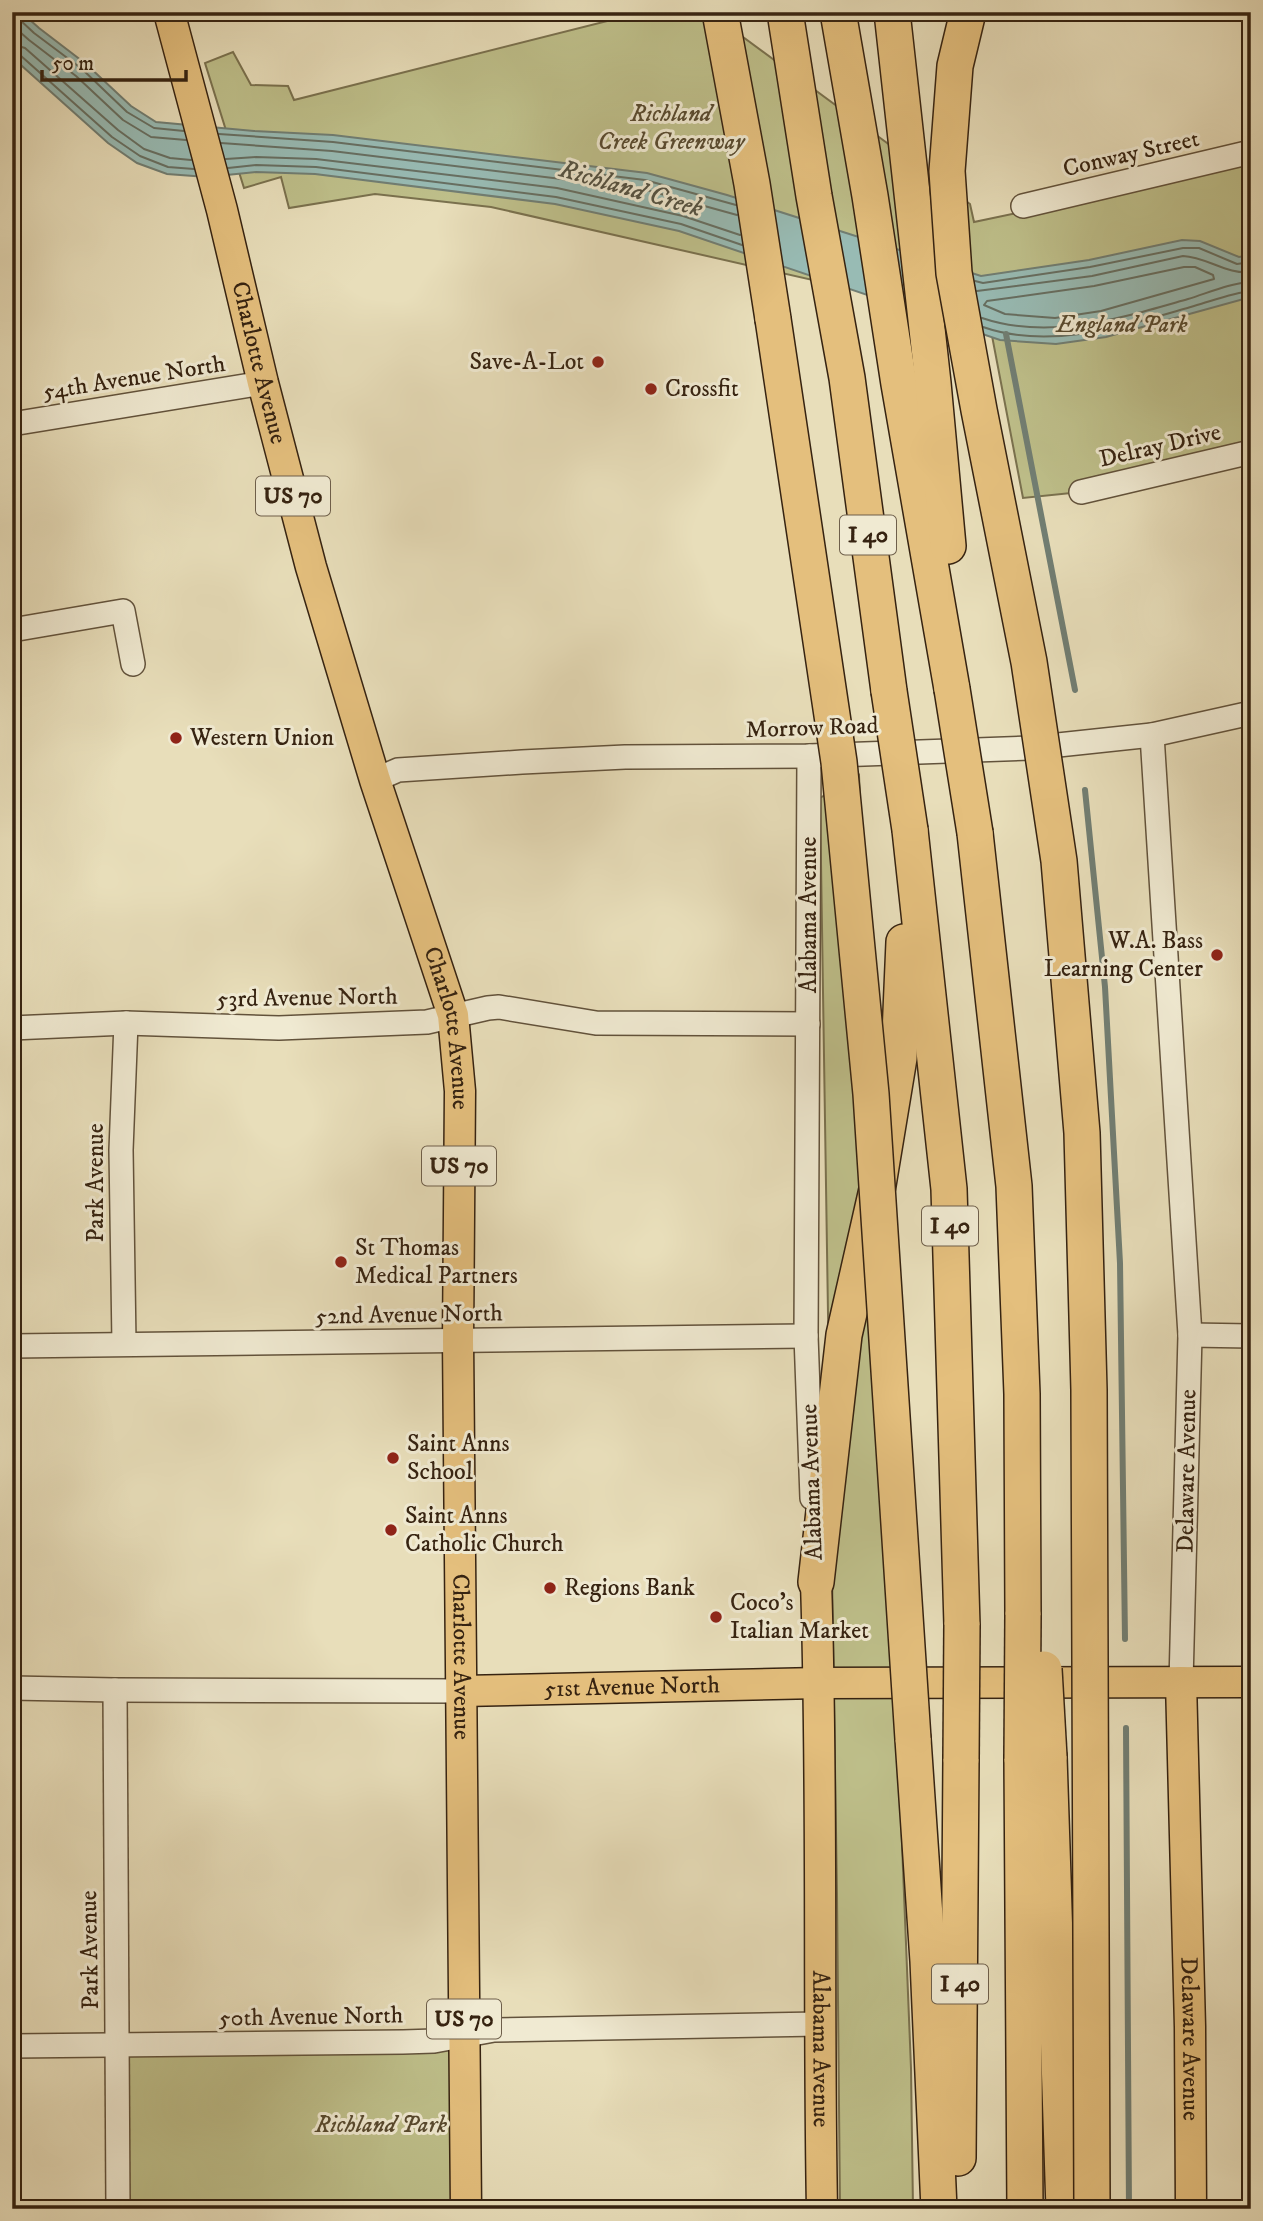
<svg xmlns="http://www.w3.org/2000/svg" width="1263" height="2221" viewBox="0 0 1263 2221" font-family="'IM FELL DW Pica',serif">
<style>
.green{fill:#bebf8a;stroke:#7a714e;stroke-width:2}
.water{fill:#98bbb4;stroke:#717e73;stroke-width:2}
.lines{fill:none;stroke-linecap:round;stroke-linejoin:round}
.shore{stroke:#676f62;stroke-width:2}
.stream{stroke:#717e73;stroke-width:6}
.minor-casing{stroke:#62523b;stroke-width:26}
.major-casing{stroke:#362311;stroke-width:33}
.highway-casing{stroke:#362311;stroke-width:38}
.minor{stroke:#f0ead2;stroke-width:23}
.major{stroke:#e4bf7d;stroke-width:30}
.highway{stroke:#e4bf7d;stroke-width:35}
.highway-bridge-casing{stroke:#362311;stroke-width:38;stroke-linecap:butt}
.highway-bridge{stroke:#e4bf7d;stroke-width:35}
.poi-dot{fill:#8f2418;stroke:#f0ead2;stroke-width:2.5}
.labels{text-anchor:middle;dominant-baseline:central;stroke-width:6;stroke-linejoin:round;paint-order:stroke}
.shield{fill:#f0ead2;stroke:#6e5f4b;stroke-width:2}
.shield-label{font-size:23px;font-weight:bold;fill:#362311}
.park-label{font-size:24px;font-style:italic;fill:#584a2f;stroke:#f0ead2}
.street-label{font-size:24px;fill:#362311;stroke:#f0ead2}
.poi-label{font-size:24px;fill:#362311;stroke:#f0ead2;text-anchor:start}
.water-label{font-size:26px;font-style:italic;fill:#535142;stroke:#f0ead2}
</style>
<rect width="100%" height="100%" fill="#e8deba"/>
<filter id="stains"><feTurbulence type="fractalNoise" baseFrequency=".00286" numOctaves="4"/><feColorMatrix values="0 0 0 0 .2 0 0 0 0 .09 0 0 0 0 .02 0 0 0 .5 -.17"/></filter>
<radialGradient id="worn" r=".72"><stop offset=".6" stop-color="#630" stop-opacity="0"/><stop offset="1" stop-color="#630" stop-opacity=".3"/></radialGradient>
<g class="green">
<path d="M643,12H709L970,204L974,222L1102,195L1251,154V452L1081,492L1023,498L989,320L491,207L375,194L289,208L281,177L244,188L205,63L233,52L251,85L288,86L294,100Z"/>
<path d="M859,775L911,2068L913,2209H840L837,1895L820,798Z"/>
<path d="M464,2036L466,2209H118L117,2045Z"/>
</g>
<path class="water" d="M12,12H21L39,28L86,64L131,106L156,122L254,131L333,135L647,173L727,195L981,276L1089,260L1182,240L1200,241L1239,257L1251,255V297L1106,337L1056,344L1000,340L679,231L555,204L315,174L256,172L207,177L167,174L137,163L108,143L12,57Z"/>
<g class="lines">
<g class="shore">
<path d="M17,12L19,19L34,33L82,69L127,112L154,128L184,131"/>
<path d="M12,25L29,40L76,76L123,120L151,137L186,140"/>
<path d="M12,44L25,48L118,130L144,149L170,158L191,160"/>
<path d="M12,53L20,55L112,137L140,156L168,167L194,169"/>
<path d="M219,134L333,142L645,180L736,205"/>
<path d="M221,143L332,151L643,189L737,215"/>
<path d="M226,159L256,157L316,159L557,188L683,216L740,235"/>
<path d="M228,168L256,165L316,167L556,197L681,224L742,245"/>
<path d="M1184,267H1195L1213,275L1214,279L1101,311L1055,318L1005,314L984,305L987,301L1094,286Z"/>
<path d="M975,281L983,283L1090,267L1183,248H1199L1237,264L1251,262"/>
<path d="M977,291L1092,276L1183,256C1207,257 1227,275 1251,272"/>
<path d="M982,318C1050,341 1121,318 1188,299C1208,293 1230,283 1251,282"/>
<path d="M983,327C1052,351 1127,325 1194,306C1212,301 1232,293 1251,291"/>
</g>
<g class="stream">
<path d="M1006,334L1075,690"/>
<path d="M1085,790L1105,987L1120,1263L1125,1639"/>
<path d="M1126,1728L1129,2209"/>
</g>
<defs>
<g id="minor">
<path d="M1023,206L1251,152"/>
<path d="M12,424L263,383"/>
<path d="M1081,492L1251,452"/>
<path d="M12,630L123,611L133,664"/>
<path d="M1152,735L1190,1335L1181,1682"/>
<path d="M809,756L806,1336L812,1498"/>
<path d="M375,780L398,770L522,762L625,757L809,756L1030,748L1152,735L1251,713"/>
<path d="M12,1028L126,1023L279,1028L427,1022L488,1008L499,1007L596,1023L808,1024"/>
<path d="M1190,1335L1251,1336"/>
<path d="M124,1343L121,1150L126,1023"/>
<path d="M12,1346L806,1336"/>
<path d="M12,1688L115,1690L462,1691"/>
<path d="M115,1690L118,2209"/>
<path d="M12,2046L403,2042L434,2041L494,2030L819,2024"/>
</g>
<g id="major">
<path id="s1" d="M169,12L222,210L263,383L311,567L375,780L453,1015L460,1091L458,1340L466,2209"/>
<path id="s2" d="M816,1582C823,1790 818,2000 822,2209"/>
<path id="s3" d="M1181,1682L1190,2027L1191,2209"/>
<path id="s4" d="M462,1691L819,1683L1251,1682"/>
</g>
<g id="highway">
<path d="M720,12L752,184L773,319"/>
<path d="M785,12L814,196L847,378L889,691"/>
<path d="M838,12L870,196L899,384L952,689"/>
<path d="M892,12L933,383L948,546"/>
<path d="M910,830L949,1189L962,1625"/>
<path d="M975,833L1014,1186L1022,1394L1023,1615"/>
<path d="M816,1582L844,1335L878,1185L899,1058L904,942"/>
<path d="M913,1739L928,1961L939,2209"/>
<path d="M1049,1757L1064,2209"/>
<path d="M1022,1759L1025,2209"/>
<path d="M958,2158L961,1759"/>
</g>
</defs>
<use href="#minor" class="minor-casing"/>
<use href="#major" class="major-casing"/>
<use href="#highway" class="highway-casing"/>
<use href="#minor" class="minor"/>
<use href="#major" class="major"/>
<use href="#highway" class="highway"/>
<defs>
<g id="highway-bridge">
<path d="M968,12L955,66L947,171L954,273L979,410L1029,662L1059,861L1082,1133L1089,1390L1092,2209"/>
<path d="M773,319L839,762L871,1094L913,1739"/>
<path d="M952,689L975,833"/>
<path d="M889,691L910,830"/>
<path d="M1044,1669L1049,1757"/>
<path d="M961,1759L962,1625"/>
<path d="M1022,1759L1023,1615"/>
</g>
</defs>
<use href="#highway-bridge" class="highway-bridge-casing"/>
<use href="#highway-bridge" class="highway-bridge"/>
</g>
<g class="poi-dot">
<circle cx="598" cy="362" r="7"/>
<circle cx="651" cy="389" r="7"/>
<circle cx="176" cy="738" r="7"/>
<circle cx="1217" cy="955" r="7"/>
<circle cx="341" cy="1262" r="7"/>
<circle cx="393" cy="1458" r="7"/>
<circle cx="391" cy="1530" r="7"/>
<circle cx="550" cy="1588" r="7"/>
<circle cx="716" cy="1617" r="7"/>
</g>
<g class="labels">
<g class="shield">
<rect x="256" y="476.5" width="74" height="39" rx="5"/>
<rect x="840" y="515.5" width="56" height="39" rx="5"/>
<rect x="422" y="1146.5" width="74" height="39" rx="5"/>
<rect x="922" y="1206.5" width="56" height="39" rx="5"/>
<rect x="932" y="1964.5" width="56" height="39" rx="5"/>
<rect x="427" y="1999.5" width="74" height="39" rx="5"/>
</g>
<g class="shield-label">
<text x="293" y="496">US 70</text>
<text x="868" y="535">I 40</text>
<text x="459" y="1166">US 70</text>
<text x="950" y="1226">I 40</text>
<text x="960" y="1984">I 40</text>
<text x="464" y="2019">US 70</text>
</g>
<g class="park-label">
<text x="671" y="114">Richland<tspan x="671" dy="28">Creek Greenway</tspan></text>
<text x="1122" y="325">England Park</text>
<text x="381" y="2125">Richland Park</text>
</g>
<g class="street-label">
<text transform="translate(1131 154) rotate(-13)">Conway Street</text>
<text stroke="none"><textPath href="#s1" startOffset="362">Charlotte Avenue</textPath></text>
<text transform="translate(134 378) rotate(-9)">54th Avenue North</text>
<text transform="translate(1160 446) rotate(-13)">Delray Drive</text>
<text transform="translate(812 728) rotate(-2)">Morrow Road</text>
<text transform="translate(809 915) rotate(-90)">Alabama Avenue</text>
<text transform="translate(307 998) rotate(-1)">53rd Avenue North</text>
<text stroke="none"><textPath href="#s1" startOffset="1055">Charlotte Avenue</textPath></text>
<text transform="translate(96 1183) rotate(-90)">Park Avenue</text>
<text transform="translate(409 1315) rotate(-1)">52nd Avenue North</text>
<text transform="translate(1187 1471) rotate(-89)">Delaware Avenue</text>
<text transform="translate(812 1482) rotate(-92)">Alabama Avenue</text>
<text stroke="none"><textPath href="#s1" startOffset="1685">Charlotte Avenue</textPath></text>
<text stroke="none"><textPath href="#s4" startOffset="170">51st Avenue North</textPath></text>
<text transform="translate(90 1950) rotate(-91)">Park Avenue</text>
<text transform="translate(311 2017) rotate(-1)">50th Avenue North</text>
<text stroke="none"><textPath href="#s3" startOffset="357">Delaware Avenue</textPath></text>
<text stroke="none"><textPath href="#s2" startOffset="467">Alabama Avenue</textPath></text>
</g>
<g class="poi-label">
<text x="584" y="362" text-anchor="end">Save-A-Lot</text>
<text x="665" y="389">Crossfit</text>
<text x="190" y="738">Western Union</text>
<text x="1203" y="941" text-anchor="end">W.A. Bass<tspan x="1203" dy="28">Learning Center</tspan></text>
<text x="355" y="1248">St Thomas<tspan x="355" dy="28">Medical Partners</tspan></text>
<text x="407" y="1444">Saint Anns<tspan x="407" dy="28">School</tspan></text>
<text x="405" y="1516">Saint Anns<tspan x="405" dy="28">Catholic Church</tspan></text>
<text x="564" y="1588">Regions Bank</text>
<text x="730" y="1603">Coco's<tspan x="730" dy="28">Italian Market</tspan></text>
</g>
<g class="water-label">
<text transform="translate(631 189) rotate(16)">Richland Creek</text>
</g>
</g>
<rect width="1263" height="2221" fill="none" stroke="#e8deba" stroke-width="42"/>
<rect x="14" y="14" width="1235" height="2193" fill="none" stroke="#362311" stroke-width="3.5"/>
<rect x="21" y="21" width="1221" height="2179" fill="none" stroke="#362311" stroke-width="2"/>
<path d="M42 70v10h144v-10" fill="none" stroke="#362311" stroke-width="3.5"/>
<text x="52" y="70" font-size="21" fill="#362311" stroke="#f0ead2" stroke-width="5" paint-order="stroke">50 m</text>
<rect width="100%" height="100%" filter="url(#stains)"/>
<rect width="100%" height="100%" fill="url(#worn)"/>
</svg>
